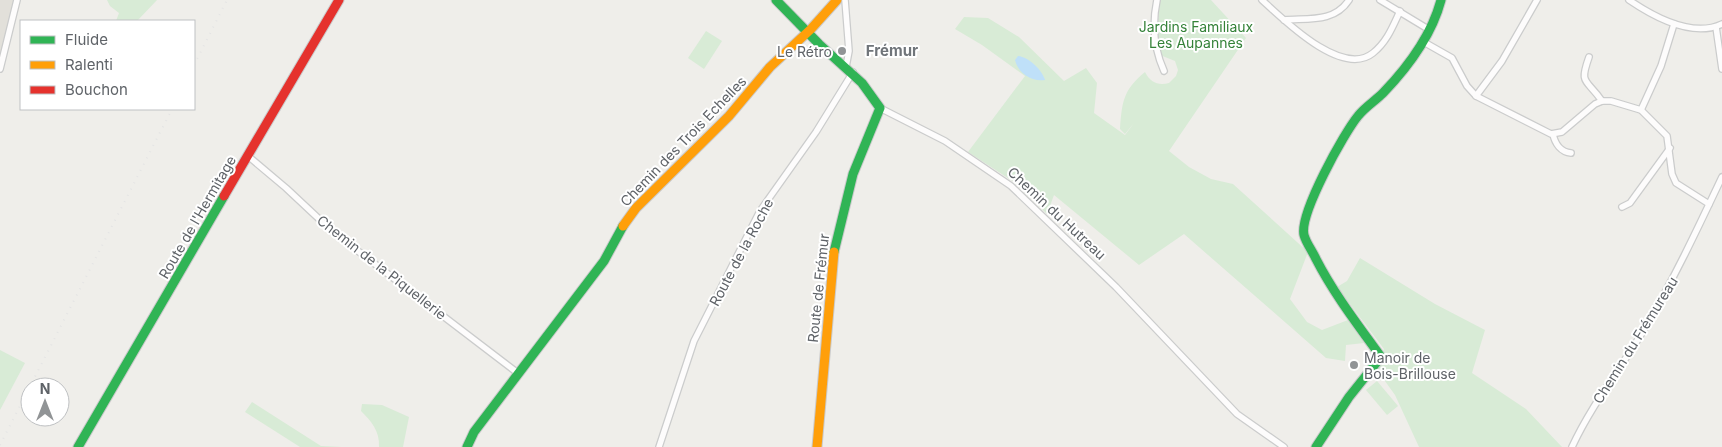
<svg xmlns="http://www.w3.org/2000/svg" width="1722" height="447" viewBox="0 0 1722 447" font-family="Inter,sans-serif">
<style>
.education{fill:#e2e0da}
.green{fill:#d8ebd6}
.water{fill:#bfe0f9}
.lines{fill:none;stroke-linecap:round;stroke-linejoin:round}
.street-casing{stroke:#cbcccc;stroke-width:8}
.fast-casing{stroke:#cacacb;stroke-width:11}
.slow-casing{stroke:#cacacb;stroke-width:11}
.jam-casing{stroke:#cacacb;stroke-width:11}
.street{stroke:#fdfcfc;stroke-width:5.5}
.fast{stroke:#30b455;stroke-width:9}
.slow{stroke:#ff9f0a;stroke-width:9}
.jam{stroke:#e5322d;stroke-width:9}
.rail{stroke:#e4e4e4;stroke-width:2;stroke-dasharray:1 6;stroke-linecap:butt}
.poi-dot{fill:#919496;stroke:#fff;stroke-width:2}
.labels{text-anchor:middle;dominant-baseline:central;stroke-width:4;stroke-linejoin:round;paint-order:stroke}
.park-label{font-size:14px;fill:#348238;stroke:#fff}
.poi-label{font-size:14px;fill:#5f6368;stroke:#fff;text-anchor:end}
.street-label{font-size:14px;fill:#5f6368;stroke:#fff}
.neighbourhood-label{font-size:15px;font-weight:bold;fill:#70757a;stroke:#fff}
</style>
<rect width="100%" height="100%" fill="#efeeea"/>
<path class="education" d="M0,0H14L0,55Z"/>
<g class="green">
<path d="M107,0H157L137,21H116L119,13L110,6Z"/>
<path d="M1160,0H1211L1246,38L1169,151L1189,167L1211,179L1233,184L1308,252L1290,299L1307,322L1322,330L1348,320L1364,343L1346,345L1345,361L1326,358L1184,234L1139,265L1054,195L1047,214L1014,182L968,152L1025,76L982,45L955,29L964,17L988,18L1019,37L1064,81L1086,68L1097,83L1094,113L1125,135L1134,123L1125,134L1120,129C1122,102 1123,90 1145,72C1150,82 1158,86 1169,83L1176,76L1178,70L1175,61L1160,55L1157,33Z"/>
<path d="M706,31L722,41L704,69L688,58Z"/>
<path d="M1360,258L1435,304L1485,330L1472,373L1526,409L1562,447H1419L1395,395L1377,370L1384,349L1337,287L1347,281Z"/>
<path d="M0,350L25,363L0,410Z"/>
<path d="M1377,381L1398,406L1387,415L1366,390Z"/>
<path d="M252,402L321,446L342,447H300L245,412Z"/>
<path d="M362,404L382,405L409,417L403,447H379C380,431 371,421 361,411Z"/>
</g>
<path class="water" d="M1018,56C1029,57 1042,70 1045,80C1031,82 1018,73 1015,60Z"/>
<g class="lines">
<defs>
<g id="street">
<path d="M845,0L849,51L846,67"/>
<path d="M1157,0C1152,24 1154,49 1164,71"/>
<path d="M1262,0C1284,20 1342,78 1373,53C1387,42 1393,26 1400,11"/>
<path d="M1380,0L1428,29"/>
<path d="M1629,0C1654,17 1692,38 1722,24"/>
<path d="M1284,20C1308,18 1334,23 1349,0"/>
<path d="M1716,27L1722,69"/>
<path d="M1422,41L1452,58L1467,86L1476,96L1551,134L1562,132L1595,104L1602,101H1611L1641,110L1667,136L1672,174L1676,183L1709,204"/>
<path d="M1589,57C1579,85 1586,78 1602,101"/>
<path d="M0,69L17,0"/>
<path d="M1476,96L1502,61L1537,0"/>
<path d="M880,108L945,141L1011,186L1116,287L1237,414L1284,447"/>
<path d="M1641,110L1661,66L1674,24"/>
<path d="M1553,134C1555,144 1561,152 1571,153"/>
<path d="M248,156L286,188L333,232L519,374"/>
<path d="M1622,207L1630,203L1670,148"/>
<path d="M659,447L694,341L760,211L816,132L853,72"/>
<path d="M1572,447C1591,406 1618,372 1642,333C1672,283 1697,230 1722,177"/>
</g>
<g id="fast">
<path d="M776,0L819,44L862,83L880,108L853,174L834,252"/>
<path d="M78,447L224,196"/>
<path d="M467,447L474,432L604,261L623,226"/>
<path d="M1316,447L1349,397L1381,357C1358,325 1334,294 1316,259C1313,252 1306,243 1304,235C1299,214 1344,133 1358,116C1365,107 1375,101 1383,93C1408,67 1432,34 1441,0"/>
</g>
<g id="slow">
<path d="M623,226L636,208L729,116L770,67L811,29L837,0"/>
<path d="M817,447L834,252"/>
</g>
<path id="jam" d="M224,196L339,0"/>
</defs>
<use href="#street" class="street-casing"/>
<use href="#fast" class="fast-casing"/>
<use href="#slow" class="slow-casing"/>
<use href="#jam" class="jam-casing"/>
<use href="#street" class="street"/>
<use href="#fast" class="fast"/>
<use href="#slow" class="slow"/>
<use href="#jam" class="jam"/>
<g class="rail">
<path d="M194,65L227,0"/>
<path d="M0,445L172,109"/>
</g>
</g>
<g class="poi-dot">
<circle cx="842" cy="51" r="5"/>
<circle cx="1354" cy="365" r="5"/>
</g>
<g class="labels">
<g class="park-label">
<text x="1196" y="26">Jardins Familiaux<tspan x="1196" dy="16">Les Aupannes</tspan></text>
</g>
<g class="poi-label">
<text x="832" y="51">Le Rétro</text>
<text x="1364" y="357" text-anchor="start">Manoir de<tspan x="1364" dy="16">Bois-Brillouse</tspan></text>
</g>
<g class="street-label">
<text transform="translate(683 141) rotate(-46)">Chemin des Trois Echelles</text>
<text transform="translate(1057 213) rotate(43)">Chemin du Hutreau</text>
<text transform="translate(197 217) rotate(-60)">Route de l'Hermitage</text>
<text transform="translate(741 252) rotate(-62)">Route de la Roche</text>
<text transform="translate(382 267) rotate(38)">Chemin de la Piquellerie</text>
<text transform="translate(818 288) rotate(-84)">Route de Frémur</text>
<text transform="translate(1635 340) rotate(-58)">Chemin du Frémureau</text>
</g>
<g class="neighbourhood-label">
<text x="892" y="50">Frémur</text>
</g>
</g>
<rect x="20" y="20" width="175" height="90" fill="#ffffff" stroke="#bfc1c3"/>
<rect x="30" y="36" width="25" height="8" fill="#30b455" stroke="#bfc1c3"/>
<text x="65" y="45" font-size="15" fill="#5f6368">Fluide</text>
<rect x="30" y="61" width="25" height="8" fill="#ff9f0a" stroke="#bfc1c3"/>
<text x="65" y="70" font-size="15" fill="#5f6368">Ralenti</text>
<rect x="30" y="86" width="25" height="8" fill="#e5322d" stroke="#bfc1c3"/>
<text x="65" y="95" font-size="15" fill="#5f6368">Bouchon</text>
<g transform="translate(45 402)"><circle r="24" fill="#ffffff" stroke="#bfc1c3"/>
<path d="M0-4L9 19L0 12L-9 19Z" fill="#919496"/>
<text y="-8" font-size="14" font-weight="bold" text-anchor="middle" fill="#5f6368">N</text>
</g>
</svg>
